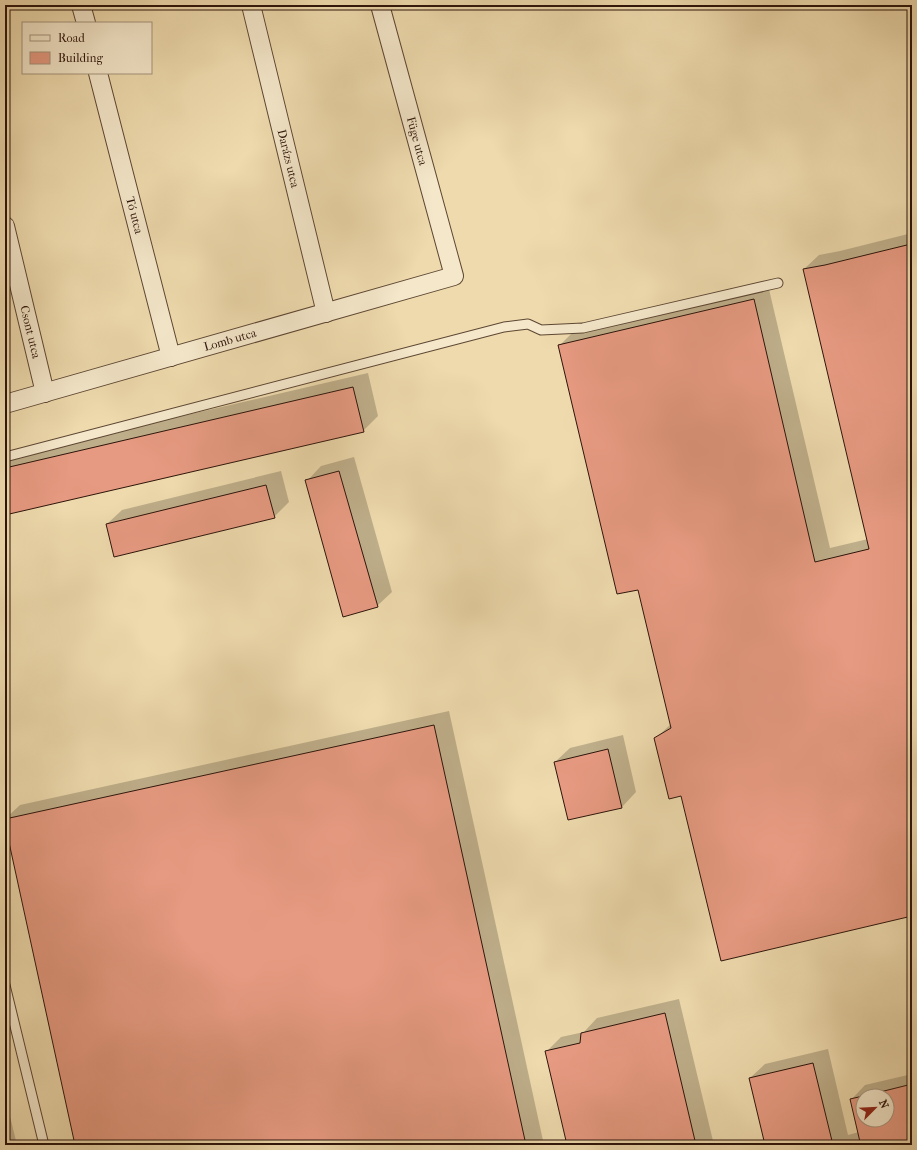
<svg xmlns="http://www.w3.org/2000/svg" width="917" height="1150" viewBox="0 0 917 1150" font-family="'IM FELL French Canon',serif">
<style>
.shadow{fill:#0003;fill-rule:evenodd}
.building{fill:#e69a81;stroke:#2d140a}
.lines{fill:none;stroke-linecap:round;stroke-linejoin:round}
.lane-casing{stroke:#5d4633;stroke-width:11}
.street-casing{stroke:#5d4633;stroke-width:20}
.lane{stroke:#f4e7ca;stroke-width:9}
.street{stroke:#f4e7ca;stroke-width:18}
.labels{text-anchor:middle;dominant-baseline:central;stroke-width:4;stroke-linejoin:round;paint-order:stroke}
.street-label{font-size:12px;fill:#2d140a;stroke:#f4e7ca}
</style>
<rect width="100%" height="100%" fill="#eedaad"/>
<filter id="stains"><feTurbulence type="fractalNoise" baseFrequency=".005" numOctaves="4"/><feColorMatrix values="0 0 0 0 .2 0 0 0 0 .09 0 0 0 0 .02 0 0 0 .5 -.17"/></filter>
<radialGradient id="worn" r=".72"><stop offset=".6" stop-color="#630" stop-opacity="0"/><stop offset="1" stop-color="#630" stop-opacity=".3"/></radialGradient>
<g class="shadow">
<path d="M912,233V915L682,795L655,739L671,724L639,588L560,345L574,331L768,285L830,548L868,539L804,269L819,255L840,251Z"/>
<path d="M368,373L378,416L363,431L5,514V457Z"/>
<path d="M354,457L392,592L377,606L307,481L321,466Z"/>
<path d="M281,471L289,502L274,517L107,524L122,510Z"/>
<path d="M449,711L544,1145H76L5,819L20,805Z"/>
<path d="M623,735L636,792L622,807L555,762L570,748Z"/>
<path d="M679,999L714,1145H599V1142L586,1145H568L546,1052L561,1037L584,1032L597,1018Z"/>
<path d="M828,1049L848,1135L859,1132L851,1100L865,1085L912,1074V1145H766L750,1078L765,1064ZM863,1096H887V1120H863Z"/>
<path d="M5,1096L17,1145H5Z"/>
</g>
<g class="building">
<path d="M911,244L912,250V916L721,961L681,796L669,799L654,738L671,728L638,590L617,594L558,345L754,299L815,562L869,549L803,269L825,265Z"/>
<path d="M353,387L364,432L5,515V468Z"/>
<path d="M339,471L378,607L343,617L305,480Z"/>
<path d="M266,485L275,518L114,557L106,524Z"/>
<path d="M434,725L526,1145H75L5,824V819Z"/>
<path d="M608,749L622,808L568,820L554,762Z"/>
<path d="M665,1013L696,1145H598V1143L590,1145H567L545,1051L580,1043L581,1033Z"/>
<path d="M813,1063L833,1145H765L749,1078Z"/>
<path d="M912,1084V1145H849L860,1142L850,1099L863,1096V1120H887V1096H864Z"/>
</g>
<g class="lines">
<defs>
<g id="lane">
<path d="M5,457L504,327L528,324L541,330L583,328L778,283"/>
<path d="M5,985L44,1145"/>
</g>
<g id="street">
<path d="M81,5L86,23"/>
<path id="s1" d="M251,5L326,313"/>
<path id="s2" d="M98,73L171,357"/>
<path id="s3" d="M5,226L45,393"/>
<path id="s4" d="M5,404L454,276L380,5"/>
</g>
</defs>
<use href="#lane" class="lane-casing"/>
<use href="#street" class="street-casing"/>
<use href="#lane" class="lane"/>
<use href="#street" class="street"/>
</g>
<g class="labels">
<g class="street-label">
<text transform="translate(417 141) rotate(75)">Füge utca</text>
<text stroke="none"><textPath href="#s1" startOffset="158">Darázs utca</textPath></text>
<text stroke="none"><textPath href="#s2" startOffset="147">Tó utca</textPath></text>
<text stroke="none"><textPath href="#s3" startOffset="109">Csont utca</textPath></text>
<text stroke="none"><textPath href="#s4" startOffset="234">Lomb utca</textPath></text>
</g>
</g>
<rect width="917" height="1150" fill="none" stroke="#eedaad" stroke-width="20"/>
<rect x="6" y="6" width="905" height="1138" fill="none" stroke="#2d140a" stroke-width="2"/>
<rect x="10" y="10" width="897" height="1130" fill="none" stroke="#2d140a"/>
<rect x="22" y="22" width="130" height="52" fill="#f4e7ca" stroke="#a4937d"/>
<rect x="30" y="35" width="20" height="6" fill="#f4e7ca" stroke="#a4937d"/>
<text x="58" y="42" font-size="12" fill="#2d140a">Road</text>
<rect x="30" y="52" width="20" height="12" fill="#e69a81" stroke="#a4937d"/>
<text x="58" y="62" font-size="12" fill="#2d140a">Building</text>
<g transform="translate(875 1108) rotate(66)"><circle r="19" fill="#f4e7ca" stroke="#a4937d"/>
<path d="M0-3L7 15L0 10L-7 15Z" fill="#8f2418"/>
<text y="-6" font-size="11" font-weight="bold" text-anchor="middle" fill="#2d140a">N</text>
</g>
<rect width="100%" height="100%" filter="url(#stains)"/>
<rect width="100%" height="100%" fill="url(#worn)"/>
</svg>
